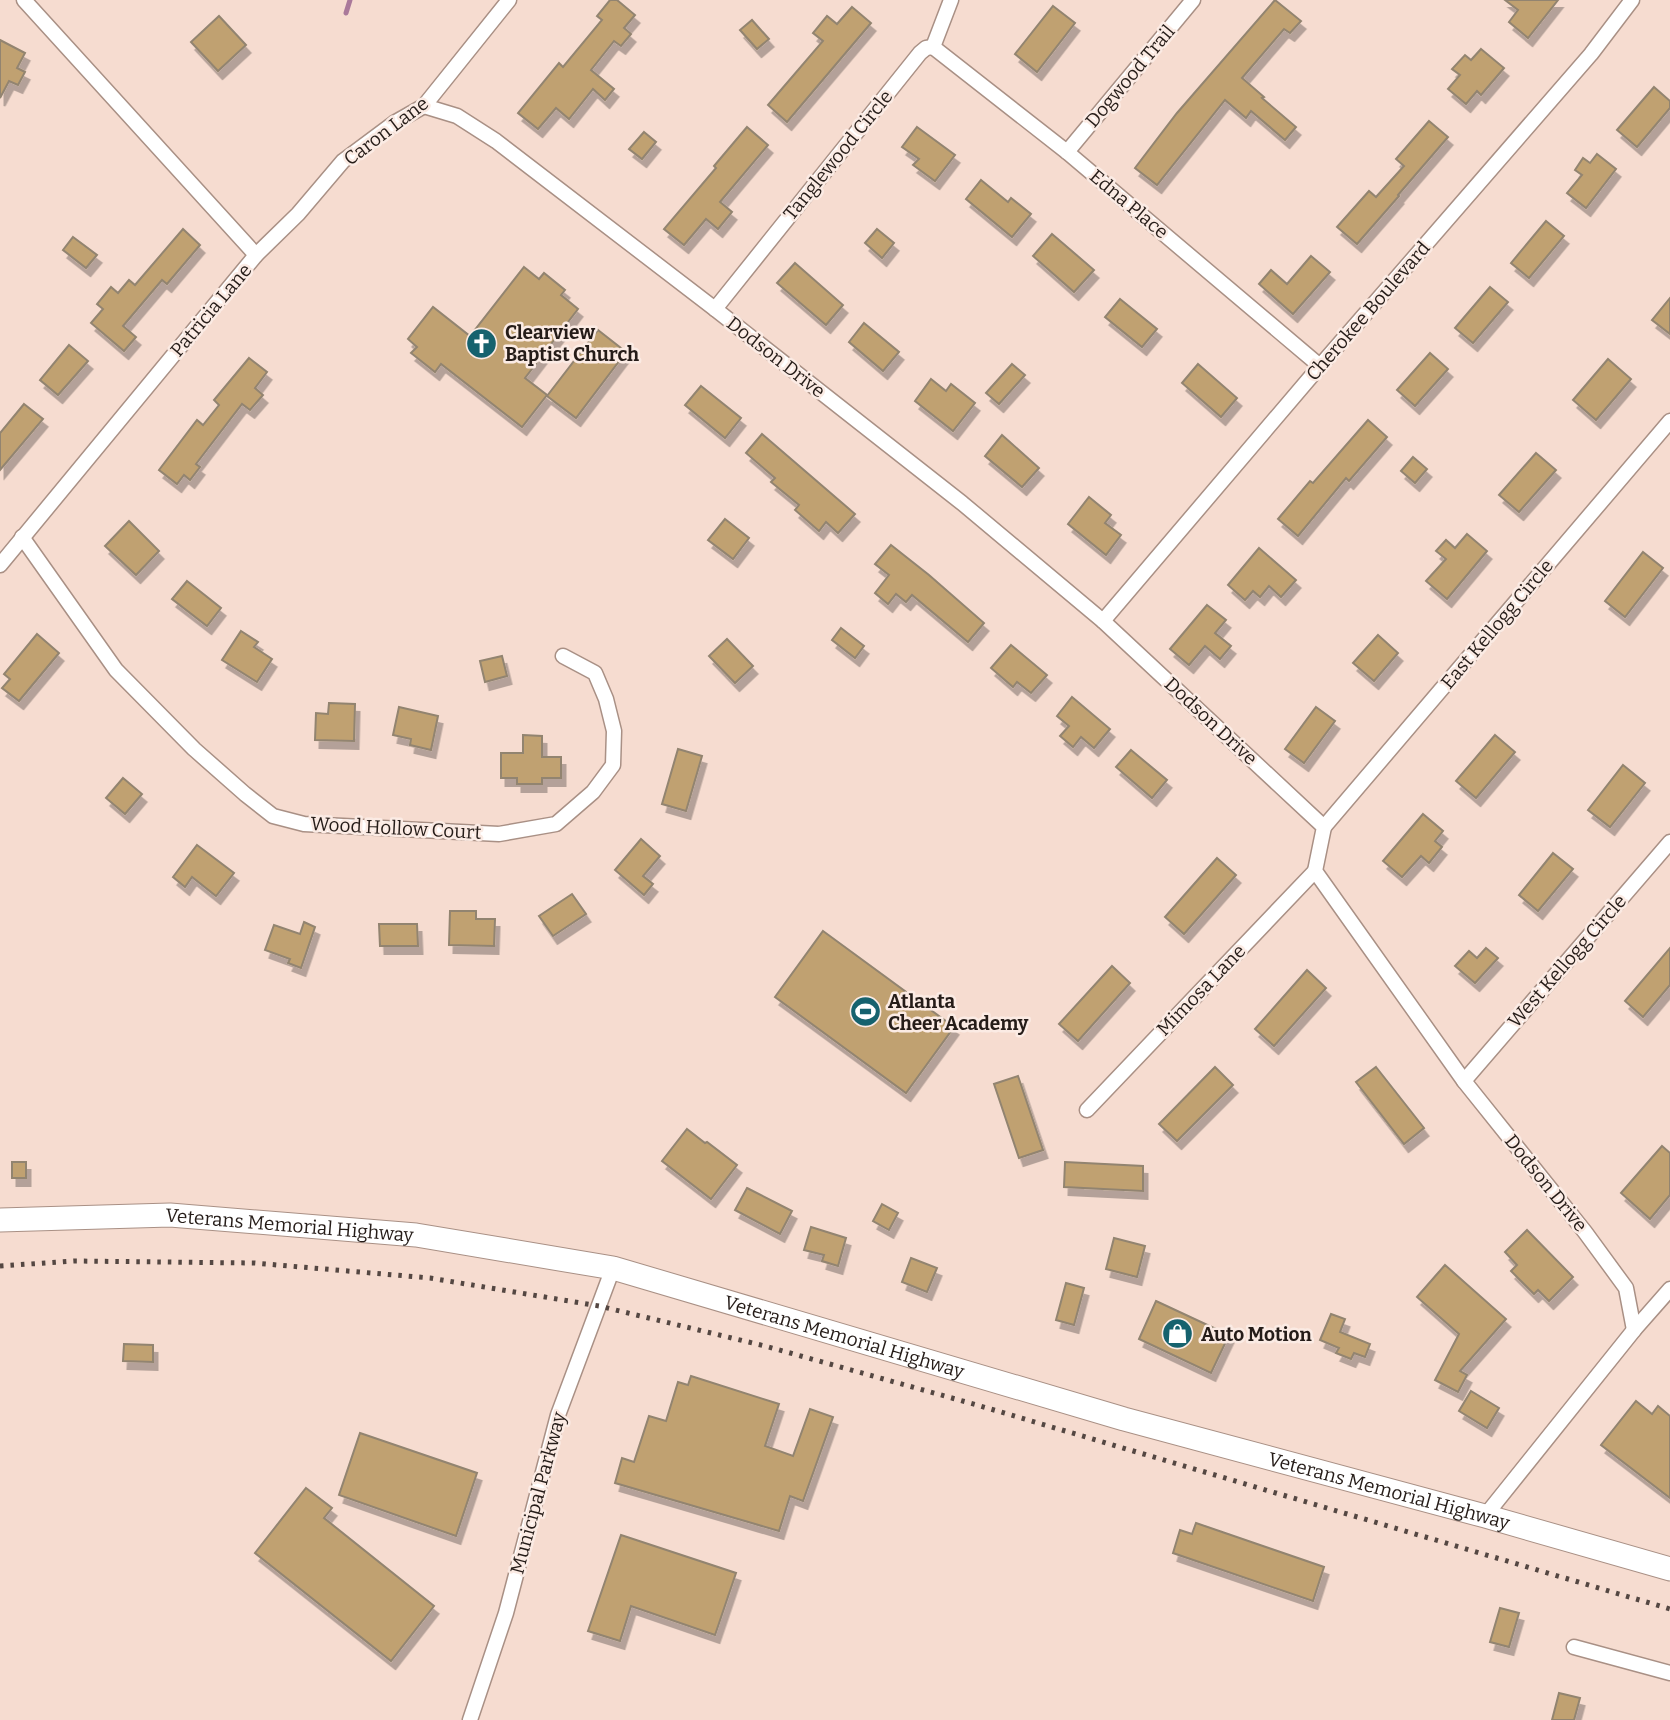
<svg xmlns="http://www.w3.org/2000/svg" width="1670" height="1720" viewBox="0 0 1670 1720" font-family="Bitter,serif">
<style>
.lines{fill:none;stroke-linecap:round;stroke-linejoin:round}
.stream{stroke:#aa799a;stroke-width:5}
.building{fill:#c0a171;stroke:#928470;stroke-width:2;filter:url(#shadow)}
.minor-casing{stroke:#a99085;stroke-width:17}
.primary-casing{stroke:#a99085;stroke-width:25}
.minor{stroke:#fff;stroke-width:14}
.primary{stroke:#fff;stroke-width:23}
.rail{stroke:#544742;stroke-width:5;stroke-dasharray:3.5 7;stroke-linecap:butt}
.labels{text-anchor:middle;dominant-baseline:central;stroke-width:5;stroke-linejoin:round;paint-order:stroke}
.street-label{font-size:19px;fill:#251c18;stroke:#fbebe4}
.poi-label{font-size:19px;font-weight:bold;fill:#251c18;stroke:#fbebe4;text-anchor:start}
</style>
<defs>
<filter id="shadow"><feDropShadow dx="4.5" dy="8" stdDeviation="0" flood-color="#0004"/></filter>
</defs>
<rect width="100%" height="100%" fill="#f6dcd0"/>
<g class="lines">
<path class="stream" d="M346,13L350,0"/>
</g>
<g class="building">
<path d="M610,0H617L635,15L624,28L631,34L621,46L614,41L591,70L614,89L605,100L593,89L569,119L556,108L538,129L518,113L559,63L563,67L602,20L597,16Z"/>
<path d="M1275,0L1301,21L1290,33L1284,29L1242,78L1264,97L1262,98L1296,127L1285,140L1251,111L1246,118L1225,100L1157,185L1135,168L1177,113Z"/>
<path d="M1505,0H1558L1528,38L1509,22L1518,10Z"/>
<path d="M1053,6L1075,23L1037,72L1015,54Z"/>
<path d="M852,7L871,23L787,122L768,105L823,41L813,33L827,16L837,24Z"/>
<path d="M219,16L246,45L218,71L191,42Z"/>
<path d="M752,20L769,39L757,49L740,30Z"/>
<path d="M0,40L25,53L17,68L25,72L18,85L9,81L0,98Z"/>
<path d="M1481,49L1504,68L1481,95L1477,91L1466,104L1448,89L1460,75L1452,69L1465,55L1471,60Z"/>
<path d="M1654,87L1670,101V108L1637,147L1617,130Z"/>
<path d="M1429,121L1448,137L1398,195L1399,196L1357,244L1337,227L1369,191L1376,197L1404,166L1396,159Z"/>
<path d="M747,127L768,145L720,202L732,212L718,229L706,219L684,245L664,229L716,168L714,166Z"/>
<path d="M917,127L955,155L935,181L913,165L919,159L902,147Z"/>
<path d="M644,132L656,142L642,159L629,149Z"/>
<path d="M1597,154L1616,169L1586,208L1567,193L1582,175L1575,170L1583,158L1590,163Z"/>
<path d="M981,180L1008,202L1011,198L1031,214L1012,237L966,199Z"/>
<path d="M1546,221L1564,236L1529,278L1511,263Z"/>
<path d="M183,229L200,245L167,284L162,280L123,326L136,337L124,351L91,323L103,309L97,304L111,287L118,293L129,280L135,285Z"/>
<path d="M877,229L894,243L882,258L865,243Z"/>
<path d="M1052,234L1094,270L1074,292L1033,256Z"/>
<path d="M73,237L97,255L86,268L63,250Z"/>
<path d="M1311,256L1330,272L1293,314L1259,284L1271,270L1287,284Z"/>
<path d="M795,263L843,305L826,325L777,283Z"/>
<path d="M524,267L539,279L544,273L565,290L561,295L578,309L525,378L547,395L522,427L441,364L435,372L411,353L417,347L408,339L433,307L470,336Z"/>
<path d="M1490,287L1508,302L1473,343L1455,328Z"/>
<path d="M1670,298V334L1652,320Z"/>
<path d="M1120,299L1157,329L1142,347L1105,317Z"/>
<path d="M864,323L899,352L883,371L849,342Z"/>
<path d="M598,330L626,352L576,418L547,396Z"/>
<path d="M69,345L88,361L58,395L40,380Z"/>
<path d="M1430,353L1448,369L1415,406L1397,390Z"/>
<path d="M249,358L267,372L255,388L263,395L250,410L242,404L196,464L200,467L190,480L184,475L177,484L159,470L197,420L203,425L219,405L214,400Z"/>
<path d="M1608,359L1631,379L1596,420L1573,400Z"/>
<path d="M1012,364L1025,375L999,404L986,393Z"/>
<path d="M1198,364L1237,398L1221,417L1182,383Z"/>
<path d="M931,379L946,391L951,384L975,403L953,431L915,401Z"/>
<path d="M701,386L741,418L725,438L685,405Z"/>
<path d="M24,404L43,419L0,470V433Z"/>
<path d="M1368,420L1387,437L1349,481L1346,478L1298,536L1278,519L1310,481L1313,483Z"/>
<path d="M762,434L855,514L838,533L826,522L819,531L795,510L799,505L771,482L775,478L746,453Z"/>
<path d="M1002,435L1039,468L1022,487L985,456Z"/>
<path d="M1536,453L1556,470L1519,512L1499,495Z"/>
<path d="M1413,457L1427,469L1415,483L1401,471Z"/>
<path d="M1089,497L1111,515L1105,523L1121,535L1106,555L1068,524Z"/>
<path d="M725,519L749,538L733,559L708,540Z"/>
<path d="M129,521L159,551L136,575L105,546Z"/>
<path d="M1467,534L1487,551L1447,599L1426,581L1446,559L1436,551L1446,540L1455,548Z"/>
<path d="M891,545L929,575L984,623L968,642L912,595L906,602L896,594L888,604L875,593L889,575L875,564Z"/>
<path d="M1259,548L1296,580L1281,597L1269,586L1260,597L1253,591L1245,600L1228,585Z"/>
<path d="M1643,552L1663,568L1625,617L1605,601Z"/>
<path d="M187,581L221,608L207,626L172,599Z"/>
<path d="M1207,605L1226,620L1215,633L1231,646L1220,659L1205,646L1189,665L1170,649Z"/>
<path d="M841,628L864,646L855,658L832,640Z"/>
<path d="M241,631L258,642L254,647L272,659L257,682L222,660Z"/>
<path d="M37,634L59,653L19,701L2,688L10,679L4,674Z"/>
<path d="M1378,635L1398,653L1374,681L1353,663Z"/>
<path d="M727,639L753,666L735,683L709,656Z"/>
<path d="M1011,645L1047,675L1031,693L1017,682L1013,687L991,668Z"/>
<path d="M502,656L507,676L485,682L480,661Z"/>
<path d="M1072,697L1110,729L1094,748L1081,737L1073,747L1060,736L1069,726L1057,716Z"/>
<path d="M329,703L355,704L354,741L315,740L316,713L328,714Z"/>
<path d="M399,707L438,716L431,750L410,745L411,739L393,735Z"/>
<path d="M1316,707L1335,721L1304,763L1285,749Z"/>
<path d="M523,735L542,736V757H561V778H542V784H517V778H501V753H523Z"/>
<path d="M1495,735L1515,752L1476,798L1456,781Z"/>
<path d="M678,749L702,756L686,811L662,804Z"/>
<path d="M1131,750L1167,780L1152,798L1116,767Z"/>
<path d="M1623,765L1645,783L1610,827L1588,810Z"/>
<path d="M123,778L142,794L125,814L106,798Z"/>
<path d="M1423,814L1443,831L1435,841L1442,847L1429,863L1421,856L1402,877L1383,861Z"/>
<path d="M641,839L660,856L643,876L653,884L644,895L615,870Z"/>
<path d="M197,845L234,873L216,896L192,877L185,887L173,877Z"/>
<path d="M1553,853L1573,869L1538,911L1519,895Z"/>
<path d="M1217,858L1236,875L1184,934L1165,917Z"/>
<path d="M572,894L586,914L553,936L539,916Z"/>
<path d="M450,911H476V919H495L494,946L449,945Z"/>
<path d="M304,922L315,927L301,968L288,963L290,959L265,950L274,925L300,934Z"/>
<path d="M379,924H417L418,946H380Z"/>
<path d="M823,931L954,1027L906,1093L775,997Z"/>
<path d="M1486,948L1498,958L1475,983L1455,966L1469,951L1477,958Z"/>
<path d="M1670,948V985L1643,1017L1625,1001Z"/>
<path d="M1112,966L1130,983L1078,1041L1059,1024Z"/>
<path d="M1307,970L1326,988L1274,1046L1255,1029Z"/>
<path d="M1215,1067L1233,1085L1177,1141L1159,1124Z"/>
<path d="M1376,1067L1424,1128L1404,1144L1356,1082Z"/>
<path d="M1018,1076L1043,1150L1019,1158L994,1084Z"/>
<path d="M687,1129L705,1143L707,1142L737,1165L711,1199L662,1161Z"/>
<path d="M1662,1146L1670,1153V1195L1650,1219L1621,1193Z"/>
<rect x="12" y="1162" width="14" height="16"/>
<path d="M1065,1162L1143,1166V1191L1064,1187Z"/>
<path d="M747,1188L792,1211L780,1234L735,1210Z"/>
<path d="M882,1204L898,1213L889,1230L873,1221Z"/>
<path d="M811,1227L846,1238L838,1266L822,1261L824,1255L804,1250Z"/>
<path d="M1527,1230L1573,1277L1549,1301L1538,1290L1534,1294L1511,1271L1517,1265L1505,1252Z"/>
<path d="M1114,1238L1145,1246L1137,1277L1106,1269Z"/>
<path d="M911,1258L937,1268L927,1292L902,1282Z"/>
<path d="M1445,1265L1506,1319L1460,1371L1467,1375L1458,1392L1435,1380L1459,1334L1417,1297Z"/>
<path d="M1066,1283L1084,1288L1074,1325L1056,1320Z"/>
<path d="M1156,1301L1229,1335L1211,1373L1139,1339Z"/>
<path d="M1331,1314L1345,1319L1340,1332L1370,1344L1365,1357L1354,1353L1351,1359L1336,1353L1339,1348L1320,1340Z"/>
<path d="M124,1344L153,1345V1362L123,1361Z"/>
<path d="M691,1376L779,1404L765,1446L793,1456L810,1409L833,1417L803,1501L790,1496L779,1531L615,1483L622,1458L634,1462L649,1416L666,1421L678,1382L688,1385Z"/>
<path d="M1471,1391L1499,1408L1487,1428L1459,1411Z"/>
<path d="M1636,1401L1652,1414L1658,1406L1670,1416V1498L1601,1445Z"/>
<path d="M360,1433L477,1473L456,1536L339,1495Z"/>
<path d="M306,1488L332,1508L324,1518L434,1606L391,1661L255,1553Z"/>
<path d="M1196,1523L1324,1567L1313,1601L1173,1553L1180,1530L1192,1534Z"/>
<path d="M621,1535L736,1573L715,1635L631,1606L620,1641L588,1631Z"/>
<path d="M1500,1608L1519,1613L1509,1647L1490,1642Z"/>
<path d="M1559,1693L1580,1698L1574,1720H1552Z"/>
</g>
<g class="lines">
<defs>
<g id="minor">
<path d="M24,0L256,255"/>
<path d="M933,47L1067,152L1320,366"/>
<path d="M933,47L951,0"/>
<path d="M424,106L457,116L496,141L715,309L962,503L1103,621L1324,827L1315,871L1464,1081L1585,1232L1626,1288L1634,1330"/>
<path d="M1067,152L1193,0"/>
<path d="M715,309L920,53L926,48L933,47"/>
<path d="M22,537L116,670L194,749L245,794L273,816L304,824L499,834L556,824L593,792L613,765L614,731L606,699L595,673L563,656"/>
<path d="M0,565L256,255L298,214L343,161L394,123L424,106L509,0"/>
<path d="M1103,621L1320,366L1591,54L1632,0"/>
<path d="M1324,827L1670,421"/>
<path d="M1464,1081L1670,842"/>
<path d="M1087,1110L1315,871"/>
<path d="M1485,1516L1634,1330L1670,1289"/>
<path d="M1574,1647L1670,1673"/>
<path d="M470,1720L506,1613L558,1415L613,1268"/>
</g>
<g id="primary">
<path id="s1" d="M0,1220L170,1215L416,1235L613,1268L1124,1419L1485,1516L1670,1569"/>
</g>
</defs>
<use href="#minor" class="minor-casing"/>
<use href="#primary" class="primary-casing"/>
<use href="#minor" class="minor"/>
<use href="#primary" class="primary"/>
<path class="rail" d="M0,1266L74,1261L254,1263L430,1278L599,1306L765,1346L977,1405L1670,1609"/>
</g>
<defs>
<symbol id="church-disc" viewBox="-11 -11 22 22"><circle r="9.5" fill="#16626e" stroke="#fbebe4"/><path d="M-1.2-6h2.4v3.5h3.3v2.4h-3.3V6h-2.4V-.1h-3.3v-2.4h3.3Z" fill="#fff"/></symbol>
<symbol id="stadium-disc" viewBox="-11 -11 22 22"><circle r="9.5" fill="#16626e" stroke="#fbebe4"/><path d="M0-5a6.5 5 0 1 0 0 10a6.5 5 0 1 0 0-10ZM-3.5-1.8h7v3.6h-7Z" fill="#fff"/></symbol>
<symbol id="shop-disc" viewBox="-11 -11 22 22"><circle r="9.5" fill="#16626e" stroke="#fbebe4"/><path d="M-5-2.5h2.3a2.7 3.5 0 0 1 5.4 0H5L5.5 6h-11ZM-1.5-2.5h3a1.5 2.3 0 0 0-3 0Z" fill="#fff"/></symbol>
</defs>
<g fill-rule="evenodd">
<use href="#church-disc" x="464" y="326" width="35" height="35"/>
<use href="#stadium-disc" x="848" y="994" width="35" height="35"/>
<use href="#shop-disc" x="1160" y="1316" width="35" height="35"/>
</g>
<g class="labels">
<g class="street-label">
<text transform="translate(1130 76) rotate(-50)">Dogwood Trail</text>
<text transform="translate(386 131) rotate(-37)">Caron Lane</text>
<text transform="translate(838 155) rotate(-51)">Tanglewood Circle</text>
<text transform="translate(1129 204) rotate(40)">Edna Place</text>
<text transform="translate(211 310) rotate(-50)">Patricia Lane</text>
<text transform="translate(1368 311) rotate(-49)">Cherokee Boulevard</text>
<text transform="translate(776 357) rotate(38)">Dodson Drive</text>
<text transform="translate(1497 624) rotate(-50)">East Kellogg Circle</text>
<text transform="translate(1211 721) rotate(43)">Dodson Drive</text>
<text transform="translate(396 828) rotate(3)">Wood Hollow Court</text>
<text transform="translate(1567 961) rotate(-49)">West Kellogg Circle</text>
<text transform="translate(1201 990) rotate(-46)">Mimosa Lane</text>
<text transform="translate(1546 1183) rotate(51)">Dodson Drive</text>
<text stroke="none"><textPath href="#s1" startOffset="290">Veterans Memorial Highway</textPath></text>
<text stroke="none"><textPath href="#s1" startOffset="858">Veterans Memorial Highway</textPath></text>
<text stroke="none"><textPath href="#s1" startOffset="1424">Veterans Memorial Highway</textPath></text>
<text transform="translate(538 1493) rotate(-75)">Municipal Parkway</text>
</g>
<g class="poi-label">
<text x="505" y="332">Clearview<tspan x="505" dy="22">Baptist Church</tspan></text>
<text x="888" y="1001">Atlanta<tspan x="888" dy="22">Cheer Academy</tspan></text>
<text x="1201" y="1334">Auto Motion</text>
</g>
</g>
</svg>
